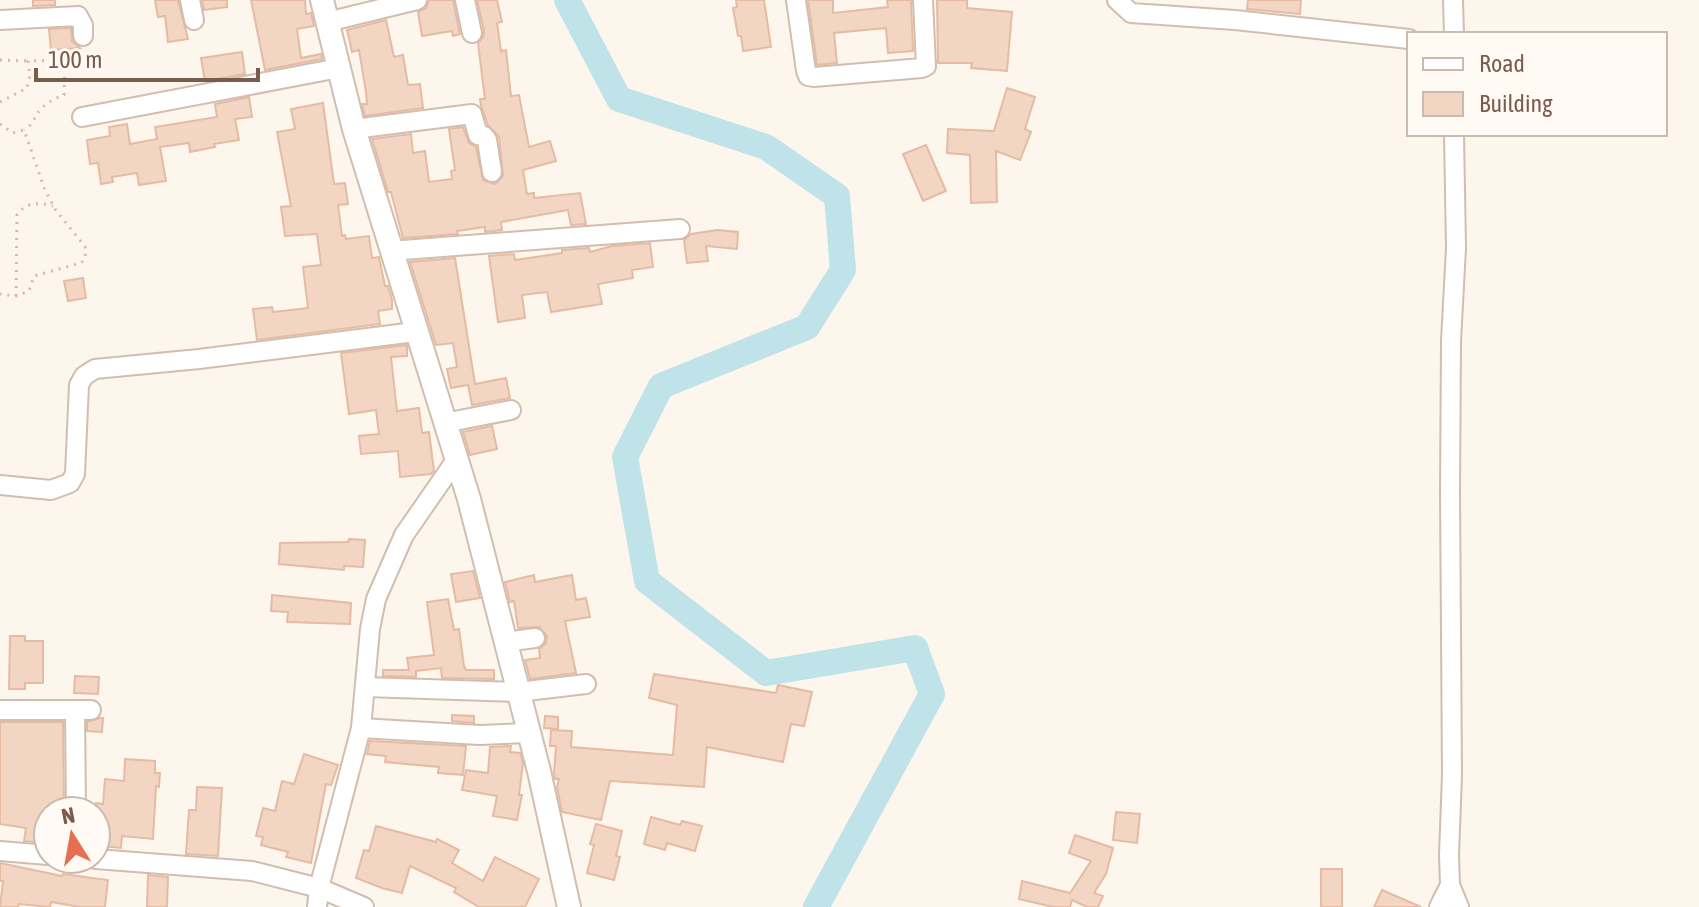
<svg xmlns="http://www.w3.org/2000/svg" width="1699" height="907" viewBox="0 0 1699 907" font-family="'Asap Condensed',sans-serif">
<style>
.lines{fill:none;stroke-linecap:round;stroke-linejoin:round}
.river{stroke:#bfe3e8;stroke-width:26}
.building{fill:#f3d5c3;stroke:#e6bba3;stroke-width:2}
.minor-casing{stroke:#d1beb0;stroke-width:22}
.tertiary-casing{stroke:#d1beb0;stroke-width:26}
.path{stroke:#d9b8a5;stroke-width:3;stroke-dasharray:2 6;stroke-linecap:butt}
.minor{stroke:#fff;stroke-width:18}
.tertiary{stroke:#fff;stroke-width:22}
</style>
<rect width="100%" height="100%" fill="#fdf6ec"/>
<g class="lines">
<path class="river" d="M567,0L619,99L766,147L837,196L843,270L807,327L661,386L625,457L647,581L766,673L915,648L932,694L816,907"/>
</g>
<g class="building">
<path d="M33,0H55V5L33,6Z"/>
<path d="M155,0H178L188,39L168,42L165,16L158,17Z"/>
<path d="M202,0H227V7L204,10Z"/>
<path d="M251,0H305L306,14L311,13L314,26L297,29L301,58L321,54L322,59L265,70Z"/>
<path d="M429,0H453L460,34L453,36L452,31L422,36L418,12L426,8Z"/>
<path d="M477,0H497L502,22L497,23L501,51L506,50L511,96L519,95L529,147L550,141L556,161L523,170L527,194L534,193V198L580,193L586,224L571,225L568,210L501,222L502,230L485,232V227L457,231L458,234L403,238L391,192H388L372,139L411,134L413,153L425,151L429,182L452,179L451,171L455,170L449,129L463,127L469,143L476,147L483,180L495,184L503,176L499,137L488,125L481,106L480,99H485L478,43L483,37L484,31Z"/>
<path d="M736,0H764L771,47L743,51L741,36H738L733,8L737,7Z"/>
<path d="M808,0H833V13L888,7L887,0H911L913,51L888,53L886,28L834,33L837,63L817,65Z"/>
<path d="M937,0H967V8L1012,12L1007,71L971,68L972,63H938Z"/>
<path d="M1248,0H1301L1300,14L1247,9Z"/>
<path d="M386,20L394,57L403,55L408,85L420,84L423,108L365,116L362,104H367L366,92L359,50L352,52L347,30Z"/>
<path d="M71,28L72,41L80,48L51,50L49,29Z"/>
<path d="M242,52L245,74L205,81L201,58Z"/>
<path d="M1007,88L1035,97L1025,129L1031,132L1020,160L996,151L997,202L971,203L970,155L947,153L948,129L994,131Z"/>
<path d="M249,97L252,117L235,119L239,140L214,144L215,147L190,152L189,143L160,147L166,181L139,185L137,173L112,177L113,182L101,184L98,163L90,164L87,140L110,136L109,127L127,124L130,144L157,139L155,127L217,117L215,104Z"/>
<path d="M323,103L334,184L345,183L348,204L338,205L342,236L345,235L346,239L369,236L372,258L379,257L385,286H388L392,300V309L378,311L380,324L257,340L253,309L272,307L273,312L308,308L303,267L321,265L317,234L285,236L281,207L291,206L277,132L295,129L291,109Z"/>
<path d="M926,145L946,191L923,201L903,154Z"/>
<path d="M717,230L738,232L737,249L706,246L708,261L687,263L684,240L691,234Z"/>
<path d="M650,243L653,267L632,270L633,278L598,284L602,304L551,312L547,292L522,295L525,318L498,322L489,256L514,254L515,260L562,253V250L589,248L590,252L612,246Z"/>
<path d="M455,258L475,384L506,378L510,398L472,405L468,385L451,388L447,369L457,367L453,343L436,345L410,262Z"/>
<path d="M83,278L86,298L68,301L64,281Z"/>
<path d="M407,345V356L391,357L397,411L419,408L422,433L429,432L434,471L431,474L400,477L398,451L361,454L359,436L379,434L376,410L349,414L341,353Z"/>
<path d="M492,426L497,449L470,455L463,432Z"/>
<path d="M349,539L365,540L363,567L344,566V570L279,564L280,543L348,542Z"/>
<path d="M473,571L480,598L456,602L451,574Z"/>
<path d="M534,575L535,582L572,575L576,600L586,598L590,617L565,621L576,673L530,679L525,660L540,658L539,649L546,643L547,636L539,627L518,628L514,601L510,602L505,582Z"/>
<path d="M272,595L351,603L350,624L287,622L288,612L271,611Z"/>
<path d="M448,599L454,630L459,629L464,666L466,670H494V679L442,678L441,668L416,671V677L383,676V670H409L407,658L434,655L427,602Z"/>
<path d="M10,636H25V641H43V683H25V689H9Z"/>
<path d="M654,674L776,693L778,685L812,692L804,726L791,724L783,762L707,747L704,787L610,781L601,820L562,812L557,787L559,779H555L554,773L556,746H550L551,730L572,731L571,747L673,755L677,705L649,698Z"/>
<path d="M75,676L99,677L98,694L74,693Z"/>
<path d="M452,715L474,716V723L452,721Z"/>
<path d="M545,716L558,717V729L544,728Z"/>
<path d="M100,718H103L102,732L87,731V722Z"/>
<path d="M0,722H63L64,809L48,807V836L39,835L38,842L24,841L26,828L0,824Z"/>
<path d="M370,741L466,746L463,775L438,773L439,767L385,762L386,756L367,754Z"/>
<path d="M511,746L510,752L520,753L523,763L519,795H522L517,820L493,816L497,796L462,790L466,770L488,773L490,747Z"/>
<path d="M304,754L338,765L331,785L326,784L311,863L286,857L288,852L261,845L263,837L256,836L263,808L275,811L282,781L294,784Z"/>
<path d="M125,759L155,761V773H160L159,787L156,786L153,839L122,836L121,848L102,846V844L96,843V803L103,804L105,779L124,781Z"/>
<path d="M197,787L222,788L218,856L186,854L189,810H196Z"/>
<path d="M1116,812L1140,814L1137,843L1113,840Z"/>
<path d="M651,817L680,825L682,821L702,826L695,851L667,843L665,850L644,844Z"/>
<path d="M596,824L622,831L616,856L620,857L614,880L587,873L594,845L590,844Z"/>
<path d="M376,826L436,842L437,839L459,850L452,863L483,881L495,857L539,879L525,907H479L454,892L456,888L410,866L402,893L382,888L356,878L364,850L369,851Z"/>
<path d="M1075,835L1113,848L1106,874L1094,893L1103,896L1098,907H1087L1072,900L1070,907H1053L1019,899L1022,881L1070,893L1091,861L1069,853Z"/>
<path d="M0,863L62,876L63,874L108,880L105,907H80L51,902L50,907L19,904L18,907H0L3,881H0Z"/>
<rect x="1321" y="869" width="21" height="38"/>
<path d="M148,875L168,877L167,907H147Z"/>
<path d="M1382,890L1421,907H1374Z"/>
</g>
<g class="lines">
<defs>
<g id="minor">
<path d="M190,0L194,20"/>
<path d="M465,0L472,33"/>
<path d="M796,0L806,71L808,76L814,77L922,68L926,66L923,0"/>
<path d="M1117,0L1131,13L1235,20L1409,39"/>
<path d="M1453,0L1454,34"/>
<path d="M0,20L78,16L83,25V36"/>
<path d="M327,22L417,0"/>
<path d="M82,117L339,68"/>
<path d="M354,129L472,114L478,135L484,136L487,140L492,172"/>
<path d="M1454,134L1456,248L1451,341L1450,491L1452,775L1449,855L1450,885L1459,907"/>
<path d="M390,251L680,229"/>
<path d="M444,423L511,410"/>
<path d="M0,485L51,490L70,483L75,474L79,385L84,376L95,369L199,359L415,332"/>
<path d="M505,642L535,638"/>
<path d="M365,687L518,692L586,684"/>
<path d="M0,710H91"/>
<path d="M75,711L76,811"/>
<path d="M361,728L480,735L529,733"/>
<path d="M0,851L48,855"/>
<path d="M96,859L252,871L319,888L364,907"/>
<path d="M317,907L319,888L361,728L370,629L376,599L404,535L456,460"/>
<path d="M1439,907L1450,885"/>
</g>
<path id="tertiary" d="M322,0L354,129L469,499L539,771L569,907"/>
</defs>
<use href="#minor" class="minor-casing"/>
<use href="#tertiary" class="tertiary-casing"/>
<g class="path">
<path d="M0,60L28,61"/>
<path d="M0,102L27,88L30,76L28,61L65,60L64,95C56,98 47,102 41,109C32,118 37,121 24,130"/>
<path d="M0,124L13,133L24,130L45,190L55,209L86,248L85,259L81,263L34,276L29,291L16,296L0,294"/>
<path d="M16,296L17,215C26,202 38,202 53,206"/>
</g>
<use href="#minor" class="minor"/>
<use href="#tertiary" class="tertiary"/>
</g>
<rect x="1407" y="32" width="260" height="104" fill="#fffaf3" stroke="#cabbb1" stroke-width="2"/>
<rect x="1423" y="58" width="40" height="12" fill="#ffffff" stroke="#cabbb1" stroke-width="2"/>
<text x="1479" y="72" font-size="24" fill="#7a5c4d">Road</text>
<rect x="1423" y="92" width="40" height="24" fill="#f3d5c3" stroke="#cabbb1" stroke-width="2"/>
<text x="1479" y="112" font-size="24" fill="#7a5c4d">Building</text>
<g transform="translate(72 835) rotate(349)"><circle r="38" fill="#fffaf3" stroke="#cabbb1" stroke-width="2"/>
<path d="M0-6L14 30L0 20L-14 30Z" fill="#e76f51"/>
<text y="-12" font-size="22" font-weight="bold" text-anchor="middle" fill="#7a5c4d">N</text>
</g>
<path d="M36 68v12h222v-12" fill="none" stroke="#7a5c4d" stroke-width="4"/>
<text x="48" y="68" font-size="24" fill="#7a5c4d" stroke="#fffaf3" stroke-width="6" paint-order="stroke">100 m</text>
</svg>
